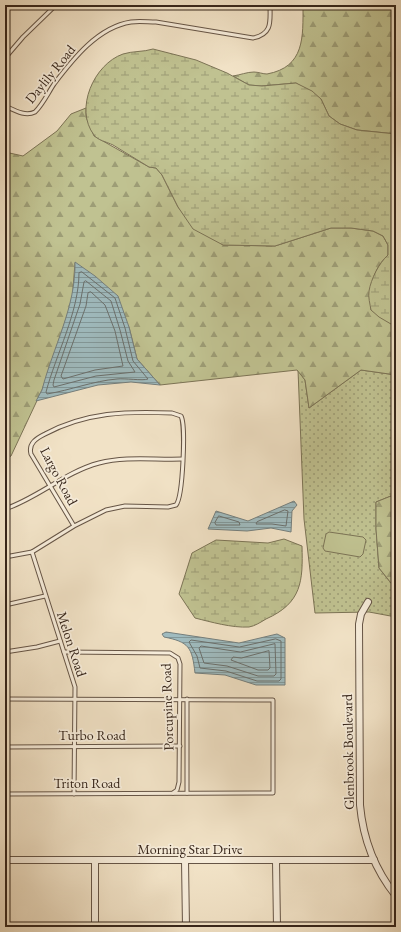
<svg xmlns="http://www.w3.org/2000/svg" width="401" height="932" viewBox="0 0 401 932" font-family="'EB Garamond',serif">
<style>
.grass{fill:url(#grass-dots);stroke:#7c7456}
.forest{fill:url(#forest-firs);stroke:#7c7456}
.wetland{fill:url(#wetland-marsh);stroke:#7c7456}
.pitch{fill:#c0c291;stroke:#7c7456}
.water{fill:url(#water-rules);stroke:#757f7d}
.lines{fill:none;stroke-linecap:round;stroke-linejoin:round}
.shore{stroke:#6b706d;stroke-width:1}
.service-casing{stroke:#665546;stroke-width:5}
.minor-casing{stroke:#665546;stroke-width:8}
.service{stroke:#f6ecda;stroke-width:3}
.minor{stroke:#f6ecda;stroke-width:6}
.labels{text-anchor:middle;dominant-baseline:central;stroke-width:3.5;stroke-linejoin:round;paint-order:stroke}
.street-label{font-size:14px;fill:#37261b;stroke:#f6ecda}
</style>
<defs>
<pattern id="grass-dots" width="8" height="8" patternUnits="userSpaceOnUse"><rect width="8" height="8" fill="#c0c291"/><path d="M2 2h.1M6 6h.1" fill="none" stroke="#9d9d76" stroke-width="1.8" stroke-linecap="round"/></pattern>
<pattern id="forest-firs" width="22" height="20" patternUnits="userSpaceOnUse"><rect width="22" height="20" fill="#c0c291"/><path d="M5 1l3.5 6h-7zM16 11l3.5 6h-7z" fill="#9d9d76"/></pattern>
<pattern id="wetland-marsh" width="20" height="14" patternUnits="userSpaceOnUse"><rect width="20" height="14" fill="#c0c291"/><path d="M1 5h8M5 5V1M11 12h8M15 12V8" fill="none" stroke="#9d9d76"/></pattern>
<pattern id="water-rules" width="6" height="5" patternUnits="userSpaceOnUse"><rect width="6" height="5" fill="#9fbbbf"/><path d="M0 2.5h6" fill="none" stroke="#82989a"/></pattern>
</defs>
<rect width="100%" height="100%" fill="#f1e2c6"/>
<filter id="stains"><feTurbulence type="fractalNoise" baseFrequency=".005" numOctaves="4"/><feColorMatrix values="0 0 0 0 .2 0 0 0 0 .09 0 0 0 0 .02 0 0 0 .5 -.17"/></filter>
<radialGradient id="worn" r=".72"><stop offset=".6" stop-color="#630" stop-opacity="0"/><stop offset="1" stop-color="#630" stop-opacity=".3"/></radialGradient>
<path class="grass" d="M298,370L305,380L309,408L361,370L396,375V494L376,502V529L379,568L395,588L396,617L369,612L315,613L304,519Z"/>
<g class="forest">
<path d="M303,5H396V134L357,130L340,124L329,116L321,99L296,83L261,86L249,85L233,76C240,75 247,72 254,72C258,72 263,74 267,74C305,67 303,37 303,5Z"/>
<path d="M86,108V117L94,136L149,167L156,168L162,175L178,207L186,217L223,245L275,246L331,228H351L373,231L383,236L388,245V255C372,270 369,289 371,310L396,327V375L361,370L309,408L305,380L297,370L160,385L137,359L129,327L75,263L72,301L42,390L11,456L5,459V152L23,156L57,131L71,114Z"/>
<path d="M396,494V594L395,588L379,568L376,529V502Z"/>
</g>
<g class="wetland">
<path d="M153,49L196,60L227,73L249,85L262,86L296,83L312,91L321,99L329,116L340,124L357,130L396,134V327L379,317L371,310C370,304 368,297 369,291C371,279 379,263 388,255V245L383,236L373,231L351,228H331L275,246L223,245L193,229L178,207L162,175L156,168L149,167C137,160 125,152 113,145C107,142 97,140 94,135C74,109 94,64 123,54C132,51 144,52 153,49Z"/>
<path d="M284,539L302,546C303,581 302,603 266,619C261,622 255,626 249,627C232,628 211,622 195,618L179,594L192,553L216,540L268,543Z"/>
</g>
<path class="pitch" d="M329,532L363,537L366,540L363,554L360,557L325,551L323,548L326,534Z"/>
<g class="water">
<path d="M75,262L95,276L118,296L129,327L137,359L160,385L131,382L98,385L36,401L42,390C53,347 76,307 75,262Z"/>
<path d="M294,501L297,505L292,511L291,532L271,528L247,531L208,529L216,511L248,521Z"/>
<path d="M166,632L239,643L277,634L285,638V685H256L225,675L195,673C192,647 189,642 164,637L162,634Z"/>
</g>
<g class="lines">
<g class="shore">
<path d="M82,272L115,298L125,328L133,361L148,379C143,381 124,378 117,379C93,381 71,390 47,394L46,392C56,354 79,312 79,273Z"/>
<path d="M86,281L111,301L120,330L128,361L135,372L96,376L54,387L53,385L54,380L80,304L84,282Z"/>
<path d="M91,292L105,305L115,331L123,366L95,370L63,379L61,376L86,306L88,293Z"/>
<path d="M285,510L288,511L286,526L272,524H256L257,522Z"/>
<path d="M219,516L239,522L240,525H216L215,523Z"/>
<path d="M276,639L281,641V679L279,681H257L226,671L200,668L197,656L189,642L191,640L239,647Z"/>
<path d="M275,644L276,674L274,676H258L227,666L204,663L199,648L201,646L240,652Z"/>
<path d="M269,651L270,668L268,670H258L231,660L233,657L241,658Z"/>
</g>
<defs>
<g id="service">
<path d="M5,58L23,37L56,5"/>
<path d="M5,106C14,110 25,117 35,112C43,104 48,93 54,84C73,59 98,27 131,22C139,21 148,22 156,22L253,38C273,34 270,21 270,5"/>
<path d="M5,509C38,498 65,472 99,463C126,456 154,460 182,459"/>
<path d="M32,552L75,687L74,794"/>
<path d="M5,557L32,552L74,526L106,510L125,506L168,507L176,505C183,497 186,425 181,416L172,413C127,411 86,412 45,434C37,438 28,443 31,454L74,526"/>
<path d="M5,605L45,596"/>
<path d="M5,652L37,647L60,641"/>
<path d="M64,652L170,653L178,658L180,664L179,782L177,790L173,793"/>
<path d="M5,699L273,700V793L5,794"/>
<path d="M187,699V793"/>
<path d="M5,747L180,746"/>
</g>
<g id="minor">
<path d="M368,602L361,614L359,624L360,805C363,838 375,870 396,896"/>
<path d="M5,860H374"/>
<path d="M95,860V927"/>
<path d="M185,861L186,927"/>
<path d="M276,861L277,927"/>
</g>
</defs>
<use href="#service" class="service-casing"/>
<use href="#minor" class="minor-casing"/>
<use href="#service" class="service"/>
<use href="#minor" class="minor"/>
</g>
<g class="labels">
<g class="street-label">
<text transform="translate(50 74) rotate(-51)">Daylily Road</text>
<text transform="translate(59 476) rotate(62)">Largo Road</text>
<text transform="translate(72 644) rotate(72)">Melon Road</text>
<text transform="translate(167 707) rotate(-92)">Porcupine Road</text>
<text x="92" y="735">Turbo Road</text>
<text transform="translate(348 752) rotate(-91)">Glenbrook Boulevard</text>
<text x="87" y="783">Triton Road</text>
<text x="190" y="849">Morning Star Drive</text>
</g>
</g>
<rect width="401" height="932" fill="none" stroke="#f1e2c6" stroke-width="20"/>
<rect x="6" y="6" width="389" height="920" fill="none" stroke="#37261b" stroke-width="2"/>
<rect x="10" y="10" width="381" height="912" fill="none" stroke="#37261b"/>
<rect width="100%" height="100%" filter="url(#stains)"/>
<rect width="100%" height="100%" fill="url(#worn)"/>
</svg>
